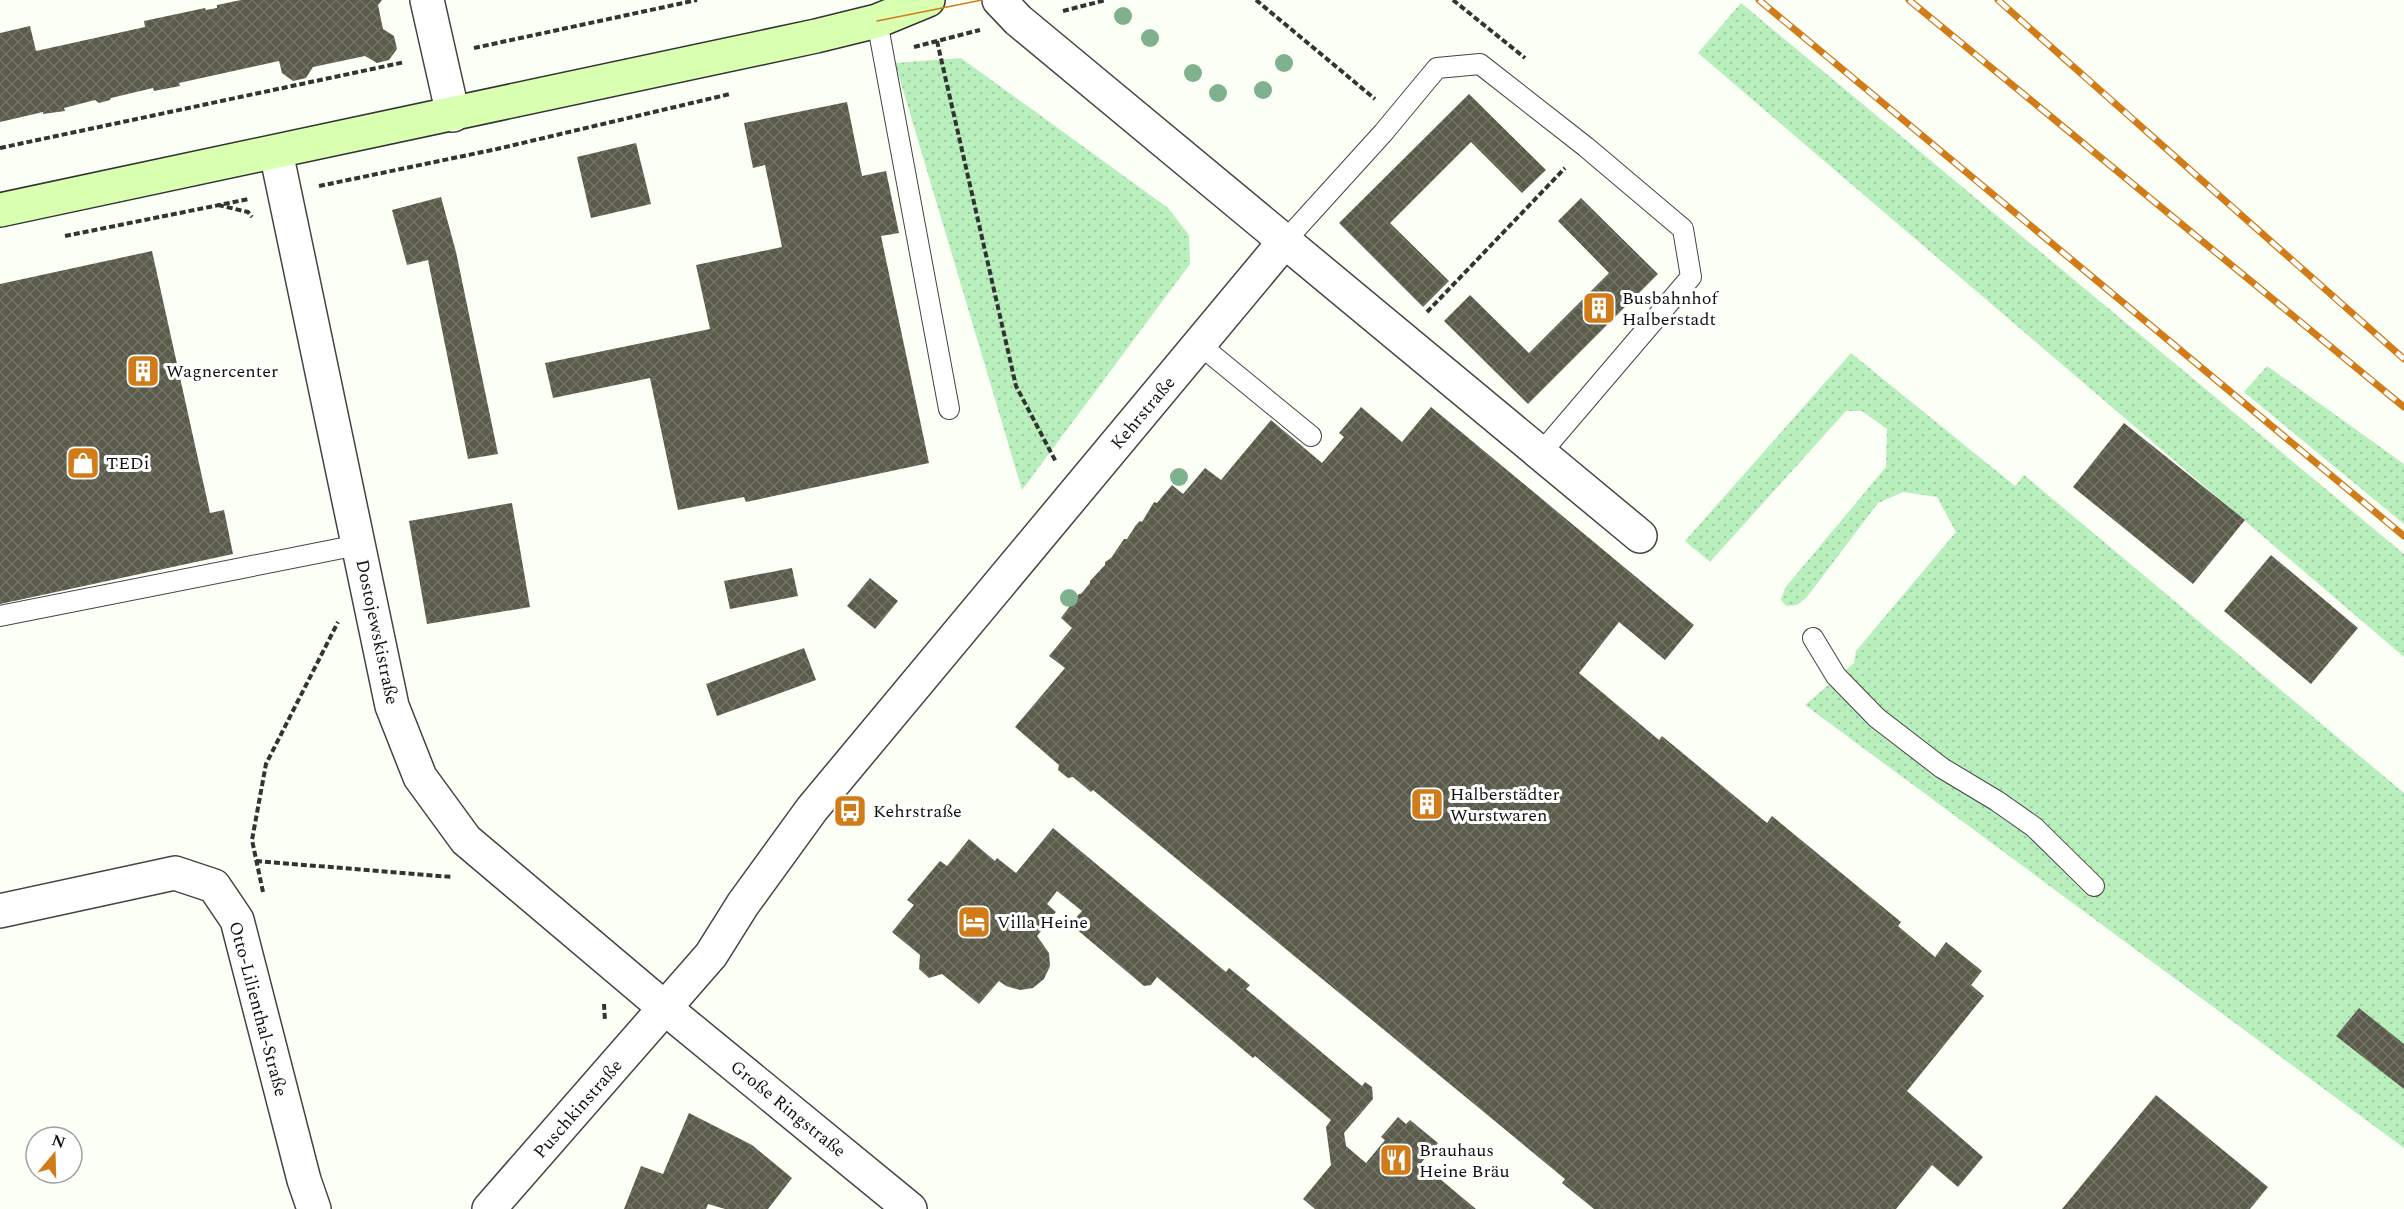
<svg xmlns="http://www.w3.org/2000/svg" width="2404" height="1209" viewBox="0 0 2404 1209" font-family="Spectral,serif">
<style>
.grass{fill:url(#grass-dots)}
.building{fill:url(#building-cross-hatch)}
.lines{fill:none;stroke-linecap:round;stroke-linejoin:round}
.lane-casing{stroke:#444;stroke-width:22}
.street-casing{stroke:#444;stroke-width:36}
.secondary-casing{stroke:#333;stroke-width:36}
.path{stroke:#333;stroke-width:4;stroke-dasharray:6 3;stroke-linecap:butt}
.lane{stroke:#fff;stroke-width:20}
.street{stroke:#fff;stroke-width:33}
.secondary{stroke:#d9ffb0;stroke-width:33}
.tram{stroke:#d17c19;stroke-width:1.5}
.rail-casing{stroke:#d17c19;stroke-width:7}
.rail{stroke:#fff;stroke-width:4.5;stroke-dasharray:14;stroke-linecap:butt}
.tree{fill:#7fb18e}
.labels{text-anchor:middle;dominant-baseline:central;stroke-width:6;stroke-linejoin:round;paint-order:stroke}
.poi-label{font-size:18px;fill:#111;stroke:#fff;text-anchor:start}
.street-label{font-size:18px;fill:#111;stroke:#fff}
</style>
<defs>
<pattern id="grass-dots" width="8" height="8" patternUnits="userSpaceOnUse" patternTransform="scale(1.5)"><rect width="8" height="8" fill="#b9efbd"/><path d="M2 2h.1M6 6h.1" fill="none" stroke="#9ecca1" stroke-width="1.8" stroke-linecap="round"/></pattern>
<pattern id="building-cross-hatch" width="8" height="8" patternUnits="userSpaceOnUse" patternTransform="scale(1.5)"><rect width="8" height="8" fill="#5b5b4c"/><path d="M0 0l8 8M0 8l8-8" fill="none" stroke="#727267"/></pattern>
</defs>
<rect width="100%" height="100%" fill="#fbfff5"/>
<g class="grass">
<path d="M1741,3L2404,554V657L1698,53Z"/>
<path d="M961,58L1168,208L1189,235L1190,264L1022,490L895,63Z"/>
<path d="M1851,353L2015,486L2024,475L2404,793V1148L1805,705L1854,663L1856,651L1956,532L1937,497L1903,492L1878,503L1807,597L1797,605L1786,606L1781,600L1785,588L1886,467L1887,429L1862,411H1846L1710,562L1685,541Z"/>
<path d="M2267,366L2404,464V524L2244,392Z"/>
</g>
<g class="building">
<path d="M241,0H382L378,5L383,29L394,36L397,49L389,60L377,63L365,56L313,67L306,78L293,81L282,73L279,61L179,83L180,86L154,91L153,88L111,98L110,100L99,103L95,100L64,108L65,111L43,114V112L0,122V33L30,26L36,51L145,27L144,21L205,8L206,10L217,8V5Z"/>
<path d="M1469,94L1546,170L1522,193L1471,142L1390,223L1449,281L1423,307L1339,223Z"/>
<path d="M847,102L862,176L886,171L899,233L881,236L929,463L746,502L744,497L678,510L650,378L553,398L545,363L710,329L696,265L782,247L765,165L753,168L744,123Z"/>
<path d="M636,143L651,204L591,218L577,157Z"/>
<path d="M441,197L456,252L498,454L468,459L428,260L407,265L392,210Z"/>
<path d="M1581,198L1658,274L1528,404L1444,321L1470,295L1529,353L1609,273L1558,221Z"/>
<path d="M152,251L210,513L224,510L233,554L0,604V284Z"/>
<path d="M1361,407L1402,442L1431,407L1694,625L1665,660L1619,622L1579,673L1659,740L1662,736L1767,823L1772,816L1901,922L1898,926L1935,957L1946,942L1982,971L1971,985L1984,996L1907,1091L1983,1157L1958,1187L1932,1165L1896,1209H1594L1562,1183L1565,1179L1093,790L1091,792L1073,777L1068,778L1058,770L1059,765L1015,727L1065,668L1049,656L1072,628L1061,618L1079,594H1081L1090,583V581L1105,565V562L1111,558L1124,539H1127L1136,525L1140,521L1142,522L1154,502L1157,503L1172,485L1183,494L1205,468L1221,480L1271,420L1322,463L1344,437L1339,433Z"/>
<path d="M2124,423L2245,520L2193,584L2073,487Z"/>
<path d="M512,503L530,607L427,624L409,521Z"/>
<path d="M2271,555L2358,628L2311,684L2224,611Z"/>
<path d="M792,568L798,596L730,609L724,581Z"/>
<path d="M870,578L898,601L875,629L847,606Z"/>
<path d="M804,648L816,680L717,716L706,684Z"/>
<path d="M1053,828L1226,972L1229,968L1250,985L1246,989L1362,1086L1365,1082L1372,1087L1373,1099L1344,1133L1346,1146L1366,1163L1385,1140L1381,1137L1398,1117L1406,1124L1410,1120L1438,1143L1421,1163L1476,1209H1315L1303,1199L1331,1165L1326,1127L1331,1120L1255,1056L1253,1058L1157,977L1151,985L1144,986L1075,928L1074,920L1082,911L1057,891L1047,904L1056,912L1037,936L1049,953L1050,966L1044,979L1033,988L1020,990L1006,986L999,981L979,1004L942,974L929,978L919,969L920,955L892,932L914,905L907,900L940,861L947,866L969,839L995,861L997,858L1016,873Z"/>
<path d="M2359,1008L2404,1044V1089L2336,1036Z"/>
<path d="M2156,1095L2268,1187L2250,1209H2062Z"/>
<path d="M689,1113L752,1145L792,1178L768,1209H725L708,1204L706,1209H624L641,1166L663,1174Z"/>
</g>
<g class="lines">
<defs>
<g id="lane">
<path d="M877,21L949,409"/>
<path d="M1285,241L1383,133L1437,68L1480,64L1586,147L1683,229L1691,277L1540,454"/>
<path d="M1200,345L1311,436"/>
<path d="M0,616L358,545"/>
<path d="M1813,638L1836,676L1877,718L1942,768L1997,801L2034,827L2094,886"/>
</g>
<g id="street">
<path d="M427,0L453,115"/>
<path d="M999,0L1018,20L1640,536"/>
<path d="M276,152L392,706L420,777L466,840L666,1009L910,1209"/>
<path d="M0,911L175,873L214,886L237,920L304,1180L314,1209"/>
<path d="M489,1209L711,955L743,904L812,809L1285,241"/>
</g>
<path id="secondary" d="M0,210L816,36L877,21L928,0"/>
</defs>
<use href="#lane" class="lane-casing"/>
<use href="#street" class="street-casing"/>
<use href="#secondary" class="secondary-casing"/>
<g class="path">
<path d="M1256,0L1375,99"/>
<path d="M1453,0L1525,58"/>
<path d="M1063,11L1106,0"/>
<path d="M937,41L1016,386L1056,462"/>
<path d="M914,47L980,30"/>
<path d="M474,48L697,0"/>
<path d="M0,148L405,62"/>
<path d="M319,186L497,149L730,94"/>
<path d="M218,205L248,212L252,217"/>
<path d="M65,236L249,199"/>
<path d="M1427,312L1565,168"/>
<path d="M256,861L452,877"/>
<path d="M263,892L252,840L266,764L338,622"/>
<path d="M604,1004L605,1021"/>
</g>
<use href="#lane" class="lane"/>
<use href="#street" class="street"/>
<use href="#secondary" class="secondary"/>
<path class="tram" d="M877,21L982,0"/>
<defs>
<g id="rail">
<path d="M1759,0L2404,536"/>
<path d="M1909,0L2404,407"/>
<path d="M1998,0L2404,359"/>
</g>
</defs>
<use href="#rail" class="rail-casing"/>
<use href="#rail" class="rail"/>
</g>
<g class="tree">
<circle cx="1123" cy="16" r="9"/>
<circle cx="1150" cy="38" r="9"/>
<circle cx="1284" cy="63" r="9"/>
<circle cx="1193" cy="73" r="9"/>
<circle cx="1263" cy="90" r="9"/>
<circle cx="1218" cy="93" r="9"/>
<circle cx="1179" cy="477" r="9"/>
<circle cx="1069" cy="598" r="9"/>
</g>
<defs>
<symbol id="building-square" viewBox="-11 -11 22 22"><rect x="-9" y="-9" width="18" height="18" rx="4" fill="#d17c19" stroke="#fff"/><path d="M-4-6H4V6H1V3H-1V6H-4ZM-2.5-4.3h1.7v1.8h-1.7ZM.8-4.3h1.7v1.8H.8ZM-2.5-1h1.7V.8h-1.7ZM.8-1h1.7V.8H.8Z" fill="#fff"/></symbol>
<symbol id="shop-square" viewBox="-11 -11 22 22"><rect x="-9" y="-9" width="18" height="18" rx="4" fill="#d17c19" stroke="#fff"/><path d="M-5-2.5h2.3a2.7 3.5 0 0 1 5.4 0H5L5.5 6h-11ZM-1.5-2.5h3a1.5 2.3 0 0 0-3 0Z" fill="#fff"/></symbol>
<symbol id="bus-square" viewBox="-11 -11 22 22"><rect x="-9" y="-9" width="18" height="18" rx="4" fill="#d17c19" stroke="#fff"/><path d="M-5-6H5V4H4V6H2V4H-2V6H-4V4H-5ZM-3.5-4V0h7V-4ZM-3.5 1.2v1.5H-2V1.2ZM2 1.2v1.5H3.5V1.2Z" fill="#fff"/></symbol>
<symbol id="hotel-square" viewBox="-11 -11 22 22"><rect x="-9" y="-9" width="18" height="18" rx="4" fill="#d17c19" stroke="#fff"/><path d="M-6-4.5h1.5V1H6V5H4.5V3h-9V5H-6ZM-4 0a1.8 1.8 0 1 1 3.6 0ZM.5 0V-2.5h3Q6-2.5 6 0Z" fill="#fff"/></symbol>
<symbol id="restaurant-square" viewBox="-11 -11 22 22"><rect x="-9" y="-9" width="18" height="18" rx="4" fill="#d17c19" stroke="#fff"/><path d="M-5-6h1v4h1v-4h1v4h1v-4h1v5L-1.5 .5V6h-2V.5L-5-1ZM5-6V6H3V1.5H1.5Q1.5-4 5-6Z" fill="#fff"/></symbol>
</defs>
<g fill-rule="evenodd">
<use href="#building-square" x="1580" y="289" width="38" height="38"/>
<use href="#building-square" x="124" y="352" width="38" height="38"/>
<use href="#shop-square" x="64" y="444" width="38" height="38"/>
<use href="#building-square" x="1408" y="785" width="38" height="38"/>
<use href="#bus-square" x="831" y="792" width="38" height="38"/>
<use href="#hotel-square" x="955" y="903" width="38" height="38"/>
<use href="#restaurant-square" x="1377" y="1141" width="38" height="38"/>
</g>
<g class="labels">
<g class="poi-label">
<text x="1622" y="298">Busbahnhof<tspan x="1622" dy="21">Halberstadt</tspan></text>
<text x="166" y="371">Wagnercenter</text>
<text x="106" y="463">TEDi</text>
<text x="1450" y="794">Halberstädter<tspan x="1450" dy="21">Wurstwaren</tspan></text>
<text x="873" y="811">Kehrstraße</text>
<text x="997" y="922">Villa Heine</text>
<text x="1419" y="1150">Brauhaus<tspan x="1419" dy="21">Heine Bräu</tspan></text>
</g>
<g class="street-label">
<text transform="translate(1143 413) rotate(-50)">Kehrstraße</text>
<text transform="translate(377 632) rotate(78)">Dostojewskistraße</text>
<text transform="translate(258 1009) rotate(75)">Otto-Lilienthal-Straße</text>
<text transform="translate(578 1109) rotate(-49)">Puschkinstraße</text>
<text transform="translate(788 1109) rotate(39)">Große Ringstraße</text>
</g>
</g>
<g transform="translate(54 1155) rotate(19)"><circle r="28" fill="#ffffff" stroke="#a0a0a0" stroke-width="1.5"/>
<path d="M0-4.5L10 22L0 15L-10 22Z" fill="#d17c19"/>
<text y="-9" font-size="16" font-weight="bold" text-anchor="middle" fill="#111111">N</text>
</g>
</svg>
